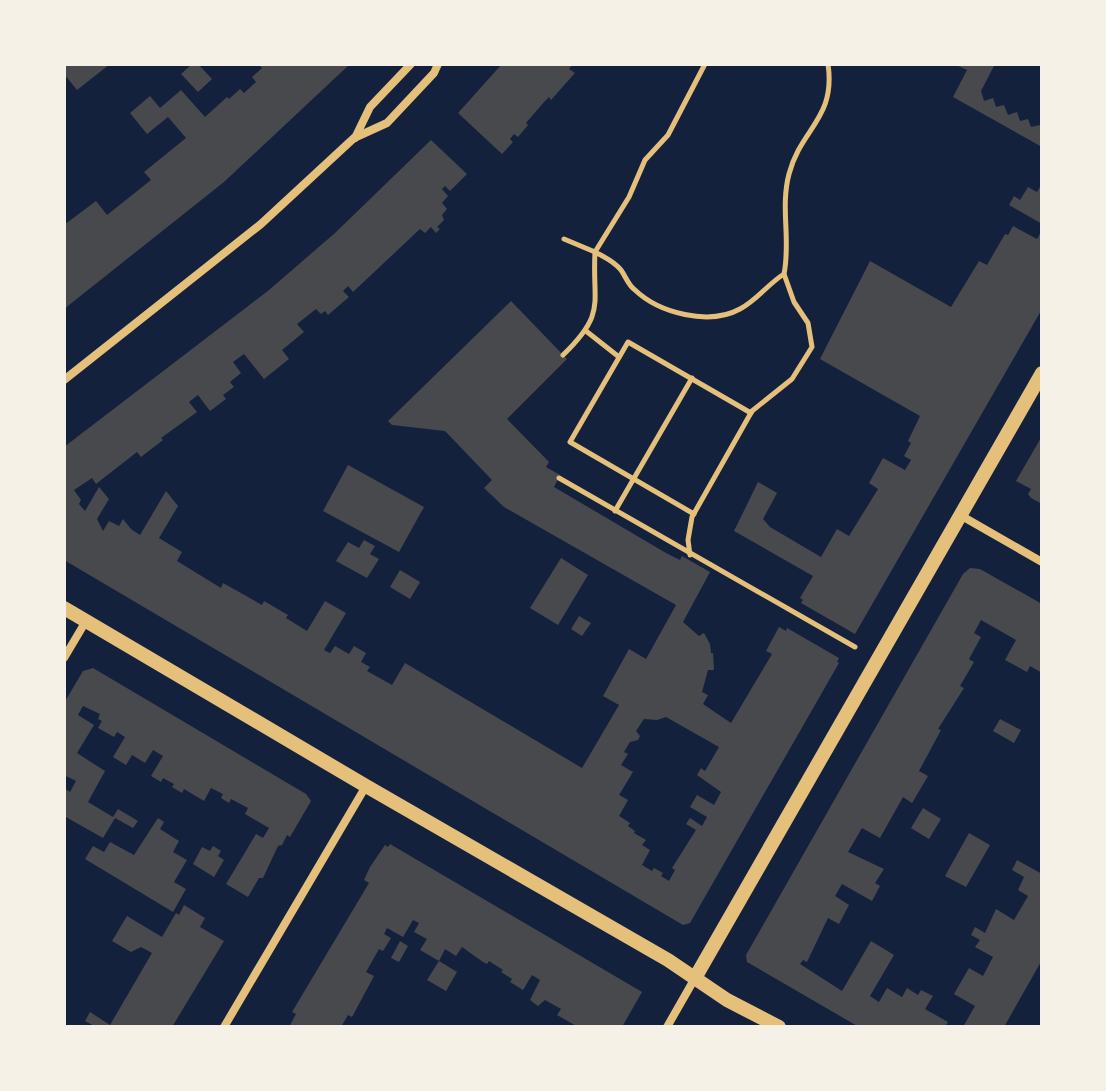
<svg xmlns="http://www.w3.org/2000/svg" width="1106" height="1091" viewBox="0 0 1106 1091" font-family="'DM Sans',sans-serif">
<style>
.building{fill:#48494c;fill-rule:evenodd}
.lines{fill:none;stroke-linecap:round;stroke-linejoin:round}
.path{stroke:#e5c07b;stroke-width:5}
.minor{stroke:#e5c07b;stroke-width:8}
.tertiary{stroke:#e5c07b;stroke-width:14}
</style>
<rect width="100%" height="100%" fill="#14213d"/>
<g class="building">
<path d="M66,64H110L77,90L64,74Z"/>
<path d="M192,64H198L212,79L198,92L181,74Z"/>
<path d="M258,64H350L224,182L64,309V225L96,201L107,215L151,180L144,172L186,138L168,117L147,134L130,113L150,96L160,108L181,90L205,117L227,97L229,99L240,89L244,93L256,82L252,77L262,68Z"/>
<path d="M502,64H573L569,69L575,73L551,100L549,97L544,102L526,123L528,125L518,137L514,134L510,139L513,142L502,154L458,113Z"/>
<path d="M954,64H995L981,91L984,101L993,98L996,107L1004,105L1008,115L1017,112L1020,121L1028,119L1031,127L1040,125L1042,147L953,97L967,70Z"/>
<path d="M431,140L467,174L450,191L445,186L442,189L448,196L442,203L447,209L442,215L444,220L437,227L440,229L436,233L431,227L425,233L420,229L353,292L348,286L343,291L349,297L328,315L325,311L321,314L316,309L297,324L304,332L282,350L289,359L264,379L244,354L233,362L241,373L230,382L234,387L223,395L226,399L210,411L198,395L189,402L197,412L161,438L163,440L141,457L137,452L96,484L92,478L74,490L81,500L79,504L85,511L99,487L109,499L97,519L103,531L109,521L119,526L123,519L131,529L140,535L166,491L178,506L159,538L182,552L177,561L221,588L223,583L262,605L264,601L288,615L286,618L307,631L325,601L346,613L324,650L330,653L335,646L349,654L354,646L366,653L361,662L370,667L367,671L392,685L405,663L582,768L619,705L603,696L629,649L646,659L676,605L504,507L484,488L492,480L445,431L392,425L388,421L511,301L567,359L507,419L549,462L546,467L560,475L554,487L666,553L680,560L682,556L710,572L683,622L699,636L704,633L710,644L711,653H713L714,670H708L702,692L708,695L703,704L731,723L772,654L766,651L779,627L786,631L787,628L839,658L837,662L839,663L690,923L683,925L64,560V447L269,290L335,233ZM666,717L719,747L705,771L701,768L697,775L721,792L714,805L697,795L690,807L707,817L702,826L690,818L686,824L696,830L672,868L675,870L669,881L661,876L663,873L654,868L652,871L642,865L650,850L642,845L646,840L634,833L635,831L628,826L630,823L619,816L628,800L619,795L633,772L621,765L628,754L624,752L630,742L638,740L640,736L636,731L644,719L657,720Z"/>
<path d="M1042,183V224L1009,205L1014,196L1020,200L1028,187L1037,192Z"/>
<path d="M1013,226L1037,239L1042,230V309L855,634L801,603L803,600L800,598L813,576L734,531L758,482L777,493L763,519L770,527L821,557L837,529L849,536L878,489L869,483L883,458L905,470L911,460L904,456L911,443L908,441L920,416L820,359L870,261L951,307L979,261L987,265L1005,234L1008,235Z"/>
<path d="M1042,436V504L1031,498L1028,494L1031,489L1016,481Z"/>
<path d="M348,465L424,507L399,552L323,511Z"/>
<path d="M364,540L375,546L370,554L379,559L367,578L336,561L348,542L359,548Z"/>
<path d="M561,558L588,575L558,625L530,608Z"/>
<path d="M970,568L980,569L1042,604V673L1030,666L1027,672L1005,660L1016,640L981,620L974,633L981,637L969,659L974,662L960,686L964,688L938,729L941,730L919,771L928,776L912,803L903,797L880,838L862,828L848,852L884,869L875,883L880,886L872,901L842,884L835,896L849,905L839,924L828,918L807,962L803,960L800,964L842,991L871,941L894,955L870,996L879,1002L887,988L902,997L907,988L918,995L921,990L933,996L925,1009L948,1022L945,1027H859L747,962L746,955L963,574Z"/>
<path d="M400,570L420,582L410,599L390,587Z"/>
<path d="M579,616L591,623L582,636L571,629Z"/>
<path d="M93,668L306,794L311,801L290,837L287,835L282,845L278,846L263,878H259L248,897L226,884L256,834L263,838L269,828L245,814L248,808L231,799L229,803L221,798L223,794L211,788L204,801L184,789L182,793L172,787L174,784L163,778L161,782L151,776L163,756L153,750L145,763L132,755L126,765L113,757L125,737L117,732L114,737L98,728L102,721L98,719L100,714L83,706L78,715L94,725L77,753L105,771L88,802L113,817L118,809L138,821L133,828L115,818L103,838L64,816V788L70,792L76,781L64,775V703L83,671Z"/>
<path d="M1000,719L1021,730L1014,743L993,731Z"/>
<path d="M923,808L941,819L929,839L911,828Z"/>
<path d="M158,818L164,822L160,829L179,841L173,852L187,860L174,882L186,889L173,912L85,859L93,846L104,852L110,842L134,855Z"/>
<path d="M969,833L990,845L966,887L945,876Z"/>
<path d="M390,844L642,992L622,1027H578L557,1015L561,1009L545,1000L538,1006L530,1000L540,980L532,975L523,990L510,982L512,979L501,972L503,970L489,961L487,964L483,962L462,947L456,956L445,949L439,961L420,950L427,939L414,932L419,923L413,920L403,937L387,928L384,934L391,938L383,951L379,949L366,972L374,976L352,1017L348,1015L341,1027L336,1025L334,1027H289L296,1014L292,1012L369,883L364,880L370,867L385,845L388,847Z"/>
<path d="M213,846L221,851L218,856L224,860L214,877L193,864L202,847L210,851Z"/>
<path d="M1017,860L1042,874V960L1004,1027H963L975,1006L954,994L969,968L983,976L993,957L975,947L980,940L971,935L975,927L985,933L996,909L1014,920L1028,896L1018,890L1024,877L1012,870Z"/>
<path d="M184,905L205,918L200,927L224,941L172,1027H96L85,1021L90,1012L110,1025L152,953L141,947L131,952L112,941L127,916L162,937L176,913L179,915Z"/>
<path d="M400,941L408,946L399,962L391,958Z"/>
<path d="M439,961L457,972L446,991L427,980Z"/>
</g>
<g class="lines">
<g class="path">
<path d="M705,64L668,135L645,160L629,197L595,252C604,257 614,261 621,270C626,277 628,285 635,290C659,313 709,326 740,309C757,300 768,284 784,274C791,240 780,208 789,174C801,128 836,119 828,64"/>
<path d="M586,331L619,357"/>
<path d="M563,355C607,312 592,305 595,252L564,239"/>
<path d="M559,478L855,647"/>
<path d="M615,511L692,378"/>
<path d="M694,514L570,442L628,342L751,413"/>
<path d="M690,555L688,540L692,517L752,411L792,379L812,347L808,323L794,302L784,274"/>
</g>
<g class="minor">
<path d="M355,138L370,107L411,64"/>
<path d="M64,380L261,224L354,138L387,123L434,73L438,64"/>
<path d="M960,515L1042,562"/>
<path d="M64,658L86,621"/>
<path d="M224,1027L366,786"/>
<path d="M667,1027L695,978"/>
</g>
<g class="tertiary">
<path d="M64,608L366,786L668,960L727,1000L779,1027"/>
<path d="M695,978L1042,373"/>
</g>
</g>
<rect width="1106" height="1091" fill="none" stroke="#f6f1e7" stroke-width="132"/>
</svg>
